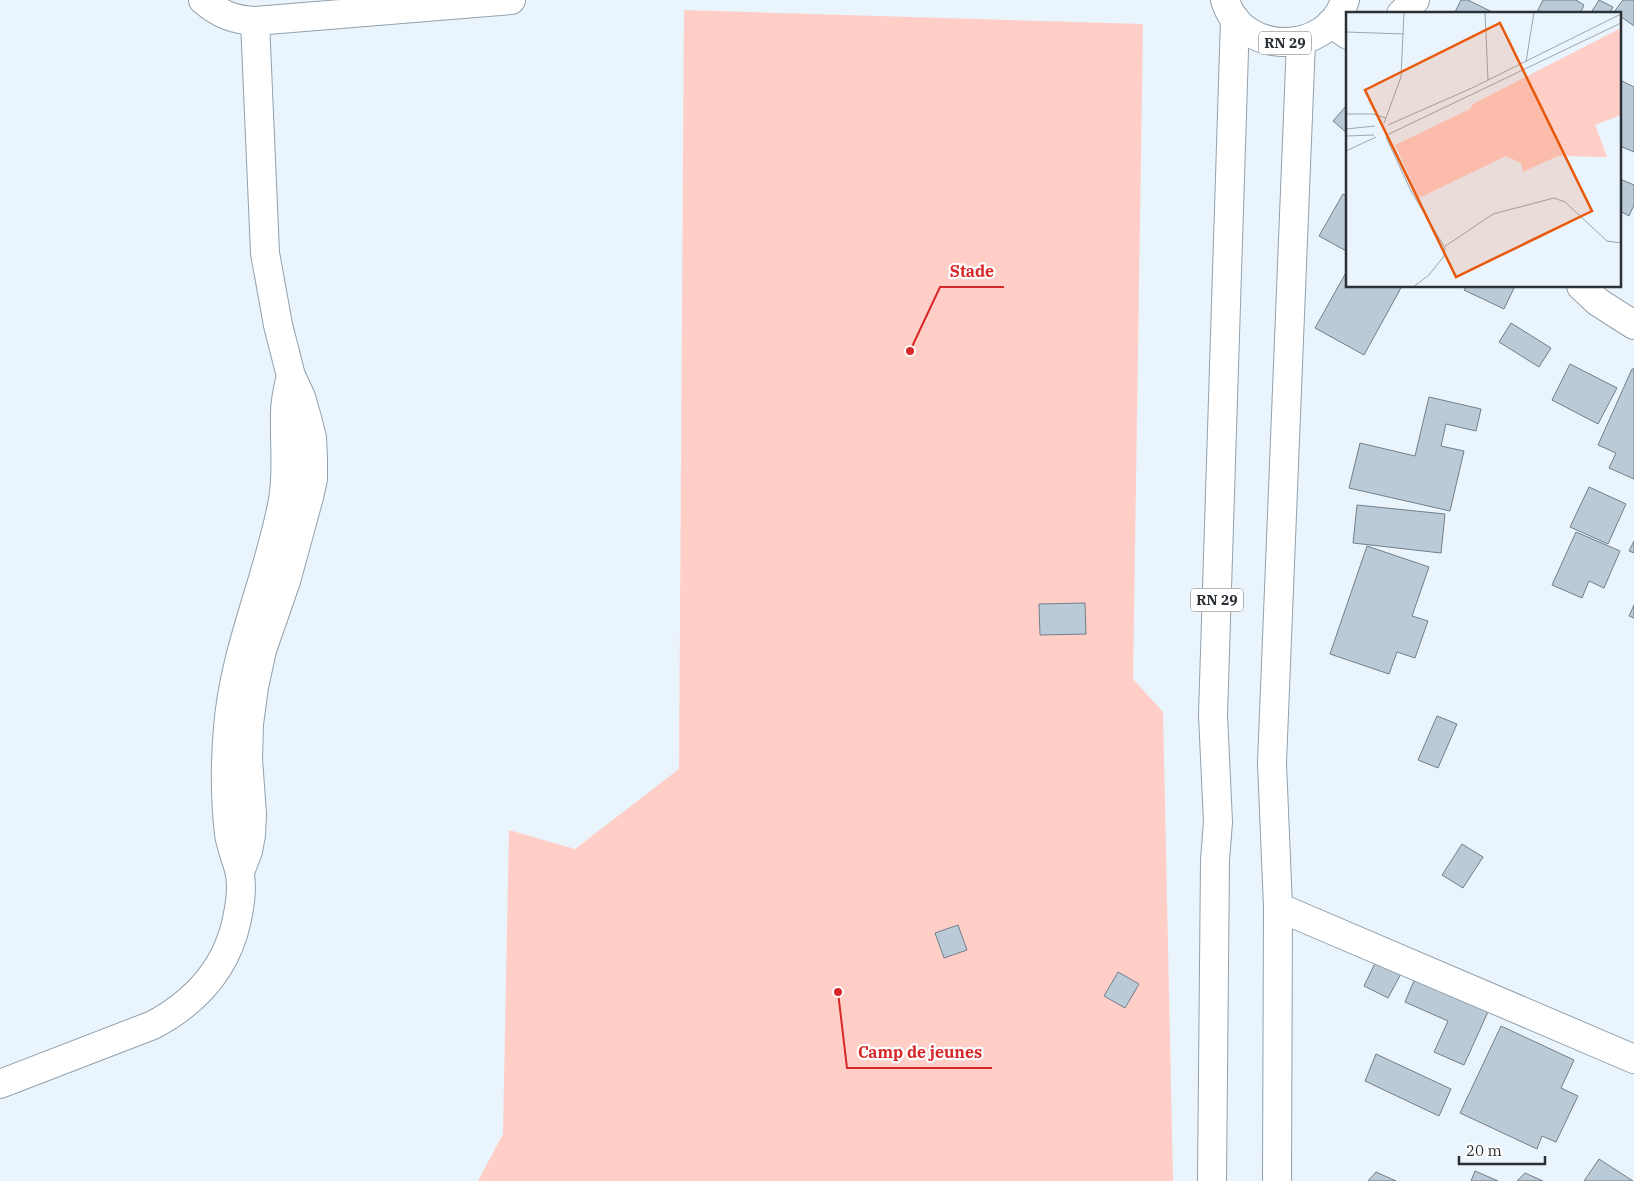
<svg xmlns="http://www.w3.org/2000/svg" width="1634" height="1181" viewBox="0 0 1634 1181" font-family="'IBM Plex Serif',serif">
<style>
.green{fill:#ffcec7}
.building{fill:#bacad7;stroke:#717f8b}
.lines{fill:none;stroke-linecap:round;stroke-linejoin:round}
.minor-casing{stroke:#92a1ad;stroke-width:30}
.tertiary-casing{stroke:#92a1ad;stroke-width:30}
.trunk-casing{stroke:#92a1ad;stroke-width:30}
.minor{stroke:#fff;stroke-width:28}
.tertiary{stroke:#fff;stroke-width:28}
.trunk{stroke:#fff;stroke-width:28}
.labels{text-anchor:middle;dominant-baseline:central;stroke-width:4.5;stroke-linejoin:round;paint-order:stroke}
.shield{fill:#fff;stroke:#6a6e72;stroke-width:1}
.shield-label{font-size:14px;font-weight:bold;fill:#2a3036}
.inset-road{fill:none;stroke:#9da6ad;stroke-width:1}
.view{fill:#e8590c;fill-opacity:0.15;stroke:#e8590c;stroke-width:2.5}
.inset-edge{fill:none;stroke:#2a3036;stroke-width:2.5}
.leader{fill:none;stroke:#d62828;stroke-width:2}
.callout-dot{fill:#d62828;stroke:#fff;stroke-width:2}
.callout-label{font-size:16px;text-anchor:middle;font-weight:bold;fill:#d62828;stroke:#fff;stroke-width:4.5;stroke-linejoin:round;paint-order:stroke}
</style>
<rect width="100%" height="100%" fill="#eaf4fc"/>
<path class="green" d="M684,10L1143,24L1133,679L1163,712L1173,1181H478L503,1134L509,830L575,849L679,769Z"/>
<g class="building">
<path d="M1461,0H1468L1496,14H1454Z"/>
<path d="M1543,0H1576L1584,5L1580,14H1536Z"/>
<path d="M1599,0L1613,7L1609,14H1590Z"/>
<path d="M1623,0H1634V26L1620,16V14L1614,12Z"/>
<path d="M1620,80L1634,87V152L1620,146Z"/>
<path d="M1348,104V134L1333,121Z"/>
<path d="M1620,179L1634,185V205L1629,216L1620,211Z"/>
<path d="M1343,194L1348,197V252L1319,236Z"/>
<path d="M1348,269V286H1402L1364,355L1315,328Z"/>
<path d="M1466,286H1515L1504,309L1464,290Z"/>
<path d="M1511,323L1551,348L1539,367L1499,342Z"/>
<path d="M1570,364L1617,388L1598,424L1552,400Z"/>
<path d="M1632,369H1634V479L1609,468L1616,453L1598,445Z"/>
<path d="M1429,397L1481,409L1476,431L1446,424L1441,446L1464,451L1450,511L1349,488L1360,443L1415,456Z"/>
<path d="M1589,487L1626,504L1608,544L1570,527Z"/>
<path d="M1357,505L1445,514L1441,553L1353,543Z"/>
<path d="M1576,532L1620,551L1604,588L1589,581L1582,598L1552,585Z"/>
<path d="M1634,541V553L1629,551Z"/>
<path d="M1367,546L1429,567L1412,616L1428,621L1415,658L1397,652L1389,674L1330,654Z"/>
<path d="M1085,603L1086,634L1040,635L1039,604Z"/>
<path d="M1634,605V618L1629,616Z"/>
<path d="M1437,716L1457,724L1438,768L1418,760Z"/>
<path d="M1462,844L1483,857L1463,888L1442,875Z"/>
<path d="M958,925L967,950L944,958L935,933Z"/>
<path d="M1377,959L1402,972L1388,998L1364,986Z"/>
<path d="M1418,971L1492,1003L1464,1065L1434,1052L1448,1021L1405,1002Z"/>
<path d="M1118,972L1139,984L1125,1008L1104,996Z"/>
<path d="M1501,1026L1574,1060L1561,1088L1578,1096L1556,1142L1542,1136L1537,1149L1460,1113Z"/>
<path d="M1376,1054L1451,1089L1439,1116L1365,1081Z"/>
<path d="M1599,1159L1633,1181H1584Z"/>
<path d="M1475,1171L1498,1181H1471Z"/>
<path d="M1376,1172L1396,1181H1368Z"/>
<path d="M1525,1173L1543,1181H1517Z"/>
</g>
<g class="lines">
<defs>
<g id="minor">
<path d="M203,0C219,14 234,20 255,21L511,0"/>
<path d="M1401,14L1415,0"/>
<path d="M240,872L248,851L251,835L252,814L248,759L249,724L254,687L262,650L286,581L309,497L313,479V458L312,438L307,418L301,397L291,376L278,325L265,253L255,21"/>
<path d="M1278,907L1634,1059"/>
<path d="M0,1084L153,1025C196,1002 227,968 237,919C240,905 243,885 239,870C236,858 231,847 229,834C225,799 225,763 228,728C234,649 269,577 283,500C288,471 284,442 285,413C285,400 288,388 291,376"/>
</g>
<g id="tertiary">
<path d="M1331,23L1348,35"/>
<path d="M1581,286L1598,302L1634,325"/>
</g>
<g id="trunk">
<path d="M1225,0C1241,56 1328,56 1345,0"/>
<path d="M1212,1181L1215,860L1218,822L1213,715L1235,19"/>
<path d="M1277,1181L1278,907L1272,763L1301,41"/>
</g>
</defs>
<use href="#minor" class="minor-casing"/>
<use href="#tertiary" class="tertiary-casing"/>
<use href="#trunk" class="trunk-casing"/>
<use href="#minor" class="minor"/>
<use href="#tertiary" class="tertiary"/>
<use href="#trunk" class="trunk"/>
</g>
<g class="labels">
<g class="shield">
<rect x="1259" y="31.5" width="52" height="23" rx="4"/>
<rect x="1191" y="588.5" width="52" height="23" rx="4"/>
</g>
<g class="shield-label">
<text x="1285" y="43">RN 29</text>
<text x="1217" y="600">RN 29</text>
</g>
</g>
<g transform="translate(1346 12)">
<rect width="275" height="275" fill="#eaf4fc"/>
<path d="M275,16V103L249,113L261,145L212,144L177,160L175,151L160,144L73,186L49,133L124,97L127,92Z" fill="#ffcec7"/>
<path class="inset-road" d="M139,0L142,68M0,20L58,22M180,50L188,0M0,102H27L40,106M38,111L55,65L58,0M42,113L126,76L275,2M0,117L29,114M43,122L275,11M0,124L28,123M40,125L65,179L99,236L98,244L83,263L67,275M0,139L30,125M98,235L147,202L208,186L219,190L261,229L275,231"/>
<path class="view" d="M154,11L246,199L110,265L19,78Z"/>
<rect width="275" height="275" class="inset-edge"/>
</g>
<path class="leader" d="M910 351L940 287H1004M838 992L847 1068H992"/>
<g class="callout-dot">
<circle cx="910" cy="351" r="5"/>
<circle cx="838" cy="992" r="5"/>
</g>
<g class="callout-label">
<text x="972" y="277">Stade</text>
<text x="920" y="1058">Camp de jeunes</text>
</g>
<path d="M1459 1156v8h86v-8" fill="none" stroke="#2a3036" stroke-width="2.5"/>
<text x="1466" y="1156" font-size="15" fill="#2a3036" stroke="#ffffff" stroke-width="4" paint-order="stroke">20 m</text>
</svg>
